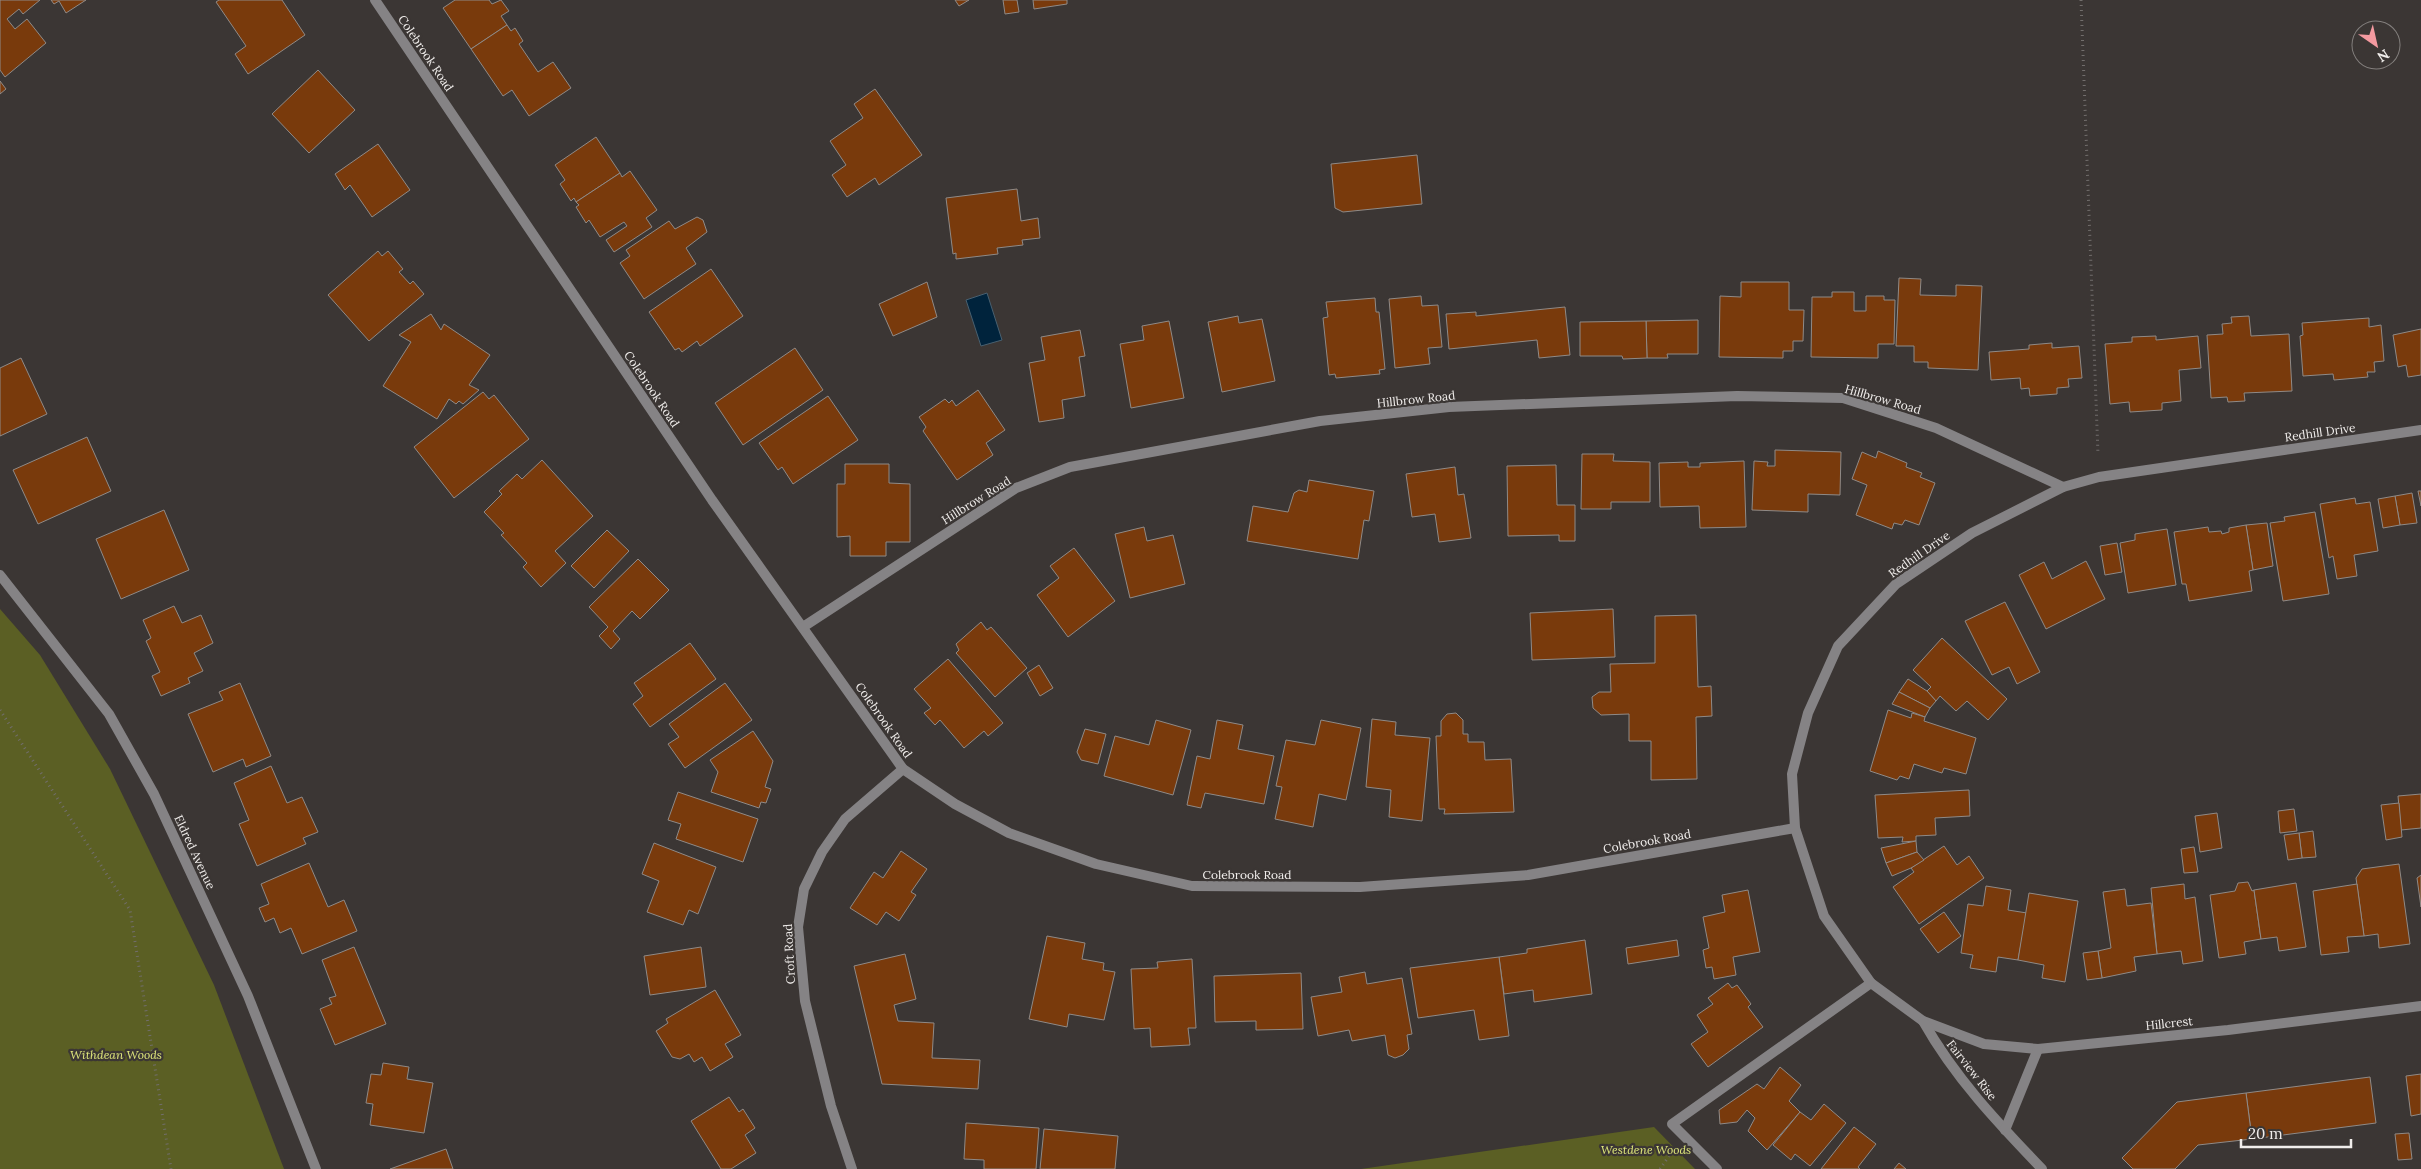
<svg xmlns="http://www.w3.org/2000/svg" width="2421" height="1169" viewBox="0 0 2421 1169" font-family="Lora,serif">
<style>
.green{fill:#5b5f24}
.water{fill:#00233c;stroke:#486070}
.building{fill:#793a0c;stroke:#8f8a87}
.lines{fill:none;stroke-linecap:round;stroke-linejoin:round}
.path{stroke:#726e6c;stroke-width:3;stroke-dasharray:1 4;stroke-linecap:butt}
.lane{stroke:#858385;stroke-width:10}
.street{stroke:#858385;stroke-width:10}
.labels{text-anchor:middle;dominant-baseline:central;stroke-width:4.5;stroke-linejoin:round;paint-order:stroke}
.street-label{font-size:12px;fill:#f0edeb;stroke:#3b3634}
.park-label{font-size:12px;font-style:italic;fill:#dfe77b;stroke:#3b3634}
</style>
<rect width="100%" height="100%" fill="#3b3634"/>
<g class="green">
<path d="M0,609L40,655L110,769L214,985L284,1169H0Z"/>
<path d="M1654,1127L1695,1169H1361Z"/>
</g>
<path class="water" d="M987,293L1002,340L981,346L966,300Z"/>
<g class="building">
<path d="M0,0H40L23,14L19,9L7,19L15,29L27,19L46,43L5,77L0,70Z"/>
<path d="M51,0H86L66,13L59,1L54,4Z"/>
<path d="M219,0H282L305,35L248,74L235,54L246,46L216,2Z"/>
<path d="M455,0H489L492,4L501,0L509,11L501,16L507,25L471,49L443,8Z"/>
<path d="M955,0H969L959,6Z"/>
<path d="M1003,0H1017L1019,12L1005,14Z"/>
<path d="M1033,0H1067V4L1034,9Z"/>
<path d="M507,25L511,31L515,28L523,41L519,44L538,72L553,62L571,88L529,116L512,90L503,96L471,49Z"/>
<path d="M318,70L355,110L309,153L272,114Z"/>
<path d="M0,81L6,89L0,94Z"/>
<path d="M875,89L922,155L879,185L875,178L847,197L832,175L846,165L830,141L863,118L854,104Z"/>
<path d="M596,137L620,173L576,202L574,198L571,201L560,184L565,180L555,165Z"/>
<path d="M378,144L410,190L372,217L350,185L345,190L335,174Z"/>
<path d="M1417,155L1422,204L1343,212L1335,208L1331,164Z"/>
<path d="M630,171L657,210L646,218L652,227L614,252L606,240L627,226L624,222L600,237L589,220L586,223L576,207L579,205L576,202L620,173L622,177Z"/>
<path d="M1017,189L1021,221L1038,218L1040,238L1022,240L1023,245L997,248L998,254L956,259V253L953,254L946,198Z"/>
<path d="M697,217L703,220L707,232L686,248L696,264L644,299L620,263L630,256L626,250L669,221L675,229Z"/>
<path d="M378,251L382,256L388,251L403,269L399,272L410,284L413,281L424,294L369,341L328,295Z"/>
<path d="M711,269L743,316L700,346L697,341L682,352L679,348L675,350L649,312Z"/>
<path d="M1899,278L1921,279L1920,295L1956,296V285L1982,286L1978,370L1928,368V362H1914V346H1896Z"/>
<path d="M927,282L937,317L893,336L879,304Z"/>
<path d="M1741,282H1789V310H1804L1803,341H1793V351H1783V358L1719,357L1720,296L1741,297Z"/>
<path d="M1832,292H1854V311H1866V296H1884V300H1895L1894,344H1878V358L1811,357L1812,297H1832Z"/>
<path d="M1421,296L1422,306L1438,305L1442,347L1428,348L1430,364L1395,368L1389,299Z"/>
<path d="M1375,298L1376,312H1379L1385,369L1379,370L1380,374L1336,378L1335,374L1329,375L1323,318L1328,317L1326,302Z"/>
<path d="M1565,307L1570,355L1539,358L1537,340L1449,349L1446,314L1476,312V316Z"/>
<path d="M431,314L441,330L444,324L490,355L469,385L479,390L463,404L459,401L456,404L449,399L437,419L383,386L411,342L399,335Z"/>
<path d="M1238,316L1239,323L1262,319L1275,381L1222,392L1208,322Z"/>
<path d="M2249,316L2251,336L2289,334L2292,391L2244,393L2245,401L2228,402L2227,397L2211,398L2207,335L2223,334L2222,324L2232,323L2231,317Z"/>
<path d="M2369,318V327L2381,325L2384,361L2374,362L2375,372H2367L2368,377L2334,380L2333,374L2303,376L2300,336L2303,335L2302,323Z"/>
<path d="M1698,320V354H1667L1668,358H1647L1646,321Z"/>
<path d="M1169,321L1184,398L1131,408L1120,344L1144,340L1142,326Z"/>
<path d="M1646,321L1647,358L1623,359L1622,356H1580V322Z"/>
<path d="M2421,329V375L2408,377L2406,365L2398,367L2393,335Z"/>
<path d="M1080,330L1085,356L1079,357L1085,396L1062,400L1064,418L1039,422L1029,363L1045,360L1041,337Z"/>
<path d="M2156,336V340L2198,336L2201,368L2179,370L2181,401L2162,403V410L2130,412L2129,402L2110,404L2105,344L2132,342V337Z"/>
<path d="M2052,343V348L2079,346L2082,378L2068,379L2069,387L2057,388V394L2030,396L2029,388L2021,389L2020,378L1991,380L1989,352L2029,349V345Z"/>
<path d="M795,348L823,390L743,445L715,403Z"/>
<path d="M21,358L47,414L0,436V368Z"/>
<path d="M978,390L1005,430L986,443L993,455L957,480L923,431L926,427L919,417L945,399L949,403L952,400L956,406Z"/>
<path d="M483,392L489,399L494,395L529,439L454,498L414,447Z"/>
<path d="M828,396L858,440L793,484L782,467L778,470L759,443Z"/>
<path d="M87,437L111,491L38,524L13,470Z"/>
<path d="M1775,450L1841,452L1840,495L1808,494V512L1752,510L1754,461L1768,462L1767,466H1775Z"/>
<path d="M1878,451L1907,463L1906,467L1922,473L1920,477L1935,483L1919,525L1905,520L1902,525L1894,523L1892,529L1856,515L1867,485L1852,479L1862,452L1876,458Z"/>
<path d="M1582,454H1614L1613,461L1650,462V502H1611V509H1581Z"/>
<path d="M542,460L593,516L555,551L566,563L541,587L523,567L527,563L501,535L504,533L484,512L502,494L499,491L517,474L522,479Z"/>
<path d="M1744,461L1746,527L1700,528L1699,506L1660,507L1659,463L1688,462V467H1700V463Z"/>
<path d="M845,464H889V483L910,484V542H886V556H850V536L837,537V484H845Z"/>
<path d="M1556,465L1557,505H1575V541H1559V535L1508,536L1507,466Z"/>
<path d="M1455,467L1458,495L1464,494L1471,538L1439,542L1435,514L1412,517L1406,474Z"/>
<path d="M1309,480L1374,491L1369,521L1364,520L1358,559L1247,541L1253,506L1288,512L1294,493L1299,490L1307,492Z"/>
<path d="M2418,491H2421V506Z"/>
<path d="M2412,493L2417,523L2400,525L2395,496Z"/>
<path d="M2395,496L2400,525L2383,528L2378,499Z"/>
<path d="M2355,498L2356,504L2370,502L2378,551L2354,555L2357,576L2337,579L2333,556L2329,558L2320,504Z"/>
<path d="M164,510L189,570L121,599L96,539Z"/>
<path d="M2315,512L2329,594L2283,601L2270,523L2285,521L2284,517Z"/>
<path d="M2267,523L2273,566L2253,570L2246,525Z"/>
<path d="M2246,525L2253,570L2249,571L2252,591L2189,601L2186,584H2182L2174,532L2208,527L2209,532L2221,531L2222,534L2229,532V528Z"/>
<path d="M1144,527L1147,541L1173,535L1185,584L1130,598L1115,534Z"/>
<path d="M2167,529L2176,585L2128,593L2120,543L2135,540V534Z"/>
<path d="M607,530L629,551L594,588L571,566Z"/>
<path d="M2117,543L2122,572L2105,575L2100,546Z"/>
<path d="M1074,548L1115,601L1068,637L1037,595L1059,578L1050,566Z"/>
<path d="M638,559L669,590L640,619L632,611L613,631L620,639L611,649L599,636L608,627L589,607Z"/>
<path d="M2086,561L2105,599L2046,629L2019,575L2044,562L2052,579Z"/>
<path d="M2005,602L2040,672L2017,684L2009,667L1992,675L1965,621Z"/>
<path d="M174,606L182,623L201,615L213,643L194,653L203,671L188,678L190,683L161,696L152,676L160,672L146,641L151,638L143,620Z"/>
<path d="M1613,609L1615,657L1532,660L1530,613Z"/>
<path d="M1696,615L1698,687L1711,686L1712,716L1696,717L1697,779L1651,780V741H1629V714L1601,715L1593,708L1592,697L1599,692H1611L1610,664L1655,663V616Z"/>
<path d="M981,622L987,630L991,627L1027,668L995,697L956,653L959,650L956,644Z"/>
<path d="M1942,638L2007,699L1988,720L1967,701L1956,711L1940,696L1936,701L1927,691L1931,687L1913,670Z"/>
<path d="M690,643L716,679L650,727L633,704L643,696L634,683Z"/>
<path d="M948,659L1003,723L988,736L984,731L964,748L940,720L935,725L924,713L931,708L914,689Z"/>
<path d="M1039,665L1053,688L1040,696L1027,673Z"/>
<path d="M1908,679L1927,691L1936,701L1930,708L1899,692Z"/>
<path d="M240,683L271,756L246,767L243,759L213,772L188,714L223,700L219,692Z"/>
<path d="M725,683L752,720L685,768L668,744L679,737L669,724Z"/>
<path d="M1899,692L1930,708L1925,717L1892,704Z"/>
<path d="M1888,710L1911,718L1912,713L1925,717L1924,721L1976,738L1966,774L1944,768L1942,773L1914,764L1909,779L1900,776L1897,780L1870,771Z"/>
<path d="M1456,713L1463,720V734H1468V742H1484L1485,760L1511,759L1514,812L1444,814L1445,809H1439L1436,736H1441V721L1447,714Z"/>
<path d="M1372,719L1396,722L1395,735L1430,738L1422,821L1389,817L1391,790L1366,787Z"/>
<path d="M1156,720L1191,730L1173,795L1104,776L1115,736L1149,745Z"/>
<path d="M1217,720L1243,725L1238,749L1274,756L1264,804L1205,793L1201,808L1187,805L1197,756L1210,759Z"/>
<path d="M1321,720L1361,728L1346,800L1319,794L1313,827L1275,819L1282,787L1276,786L1286,740L1315,745Z"/>
<path d="M1085,729L1106,734L1098,764L1081,760L1077,752Z"/>
<path d="M753,731L773,761L765,787L771,789L766,803L761,802L759,808L711,792L718,772L710,760Z"/>
<path d="M271,766L287,803L302,797L318,832L303,838L306,844L257,866L239,824L249,820L234,783Z"/>
<path d="M1969,790L1970,816L1935,818L1936,835L1916,836V841L1902,842L1903,837L1878,838L1875,795Z"/>
<path d="M678,792L758,819L743,862L676,839L681,824L668,820Z"/>
<path d="M2421,794V828L2401,830L2398,796Z"/>
<path d="M2399,803L2402,837L2386,840L2381,805Z"/>
<path d="M2294,809L2297,831L2280,833L2278,811Z"/>
<path d="M2217,813L2222,848L2200,852L2195,816Z"/>
<path d="M2313,831L2316,857L2302,858L2299,833Z"/>
<path d="M2299,833L2302,858L2288,860L2284,835Z"/>
<path d="M1916,841L1917,852L1886,863L1881,848Z"/>
<path d="M654,843L716,867L698,914L689,910L683,925L647,912L659,881L642,874Z"/>
<path d="M1944,846L1957,865L1969,856L1984,878L1919,924L1893,887L1914,872L1911,868Z"/>
<path d="M2194,847L2198,872L2184,873L2181,849Z"/>
<path d="M901,851L927,869L911,892L916,895L899,921L886,912L877,925L850,908L874,872L883,878Z"/>
<path d="M1917,852L1924,860L1911,868L1892,876L1886,863Z"/>
<path d="M309,863L328,907L344,900L357,931L302,954L291,928L280,933L274,918L265,922L259,908L269,904L261,884Z"/>
<path d="M2399,864L2410,944L2379,948L2378,934L2364,936L2356,878L2362,869Z"/>
<path d="M2421,875V907L2417,878Z"/>
<path d="M2248,882L2252,891L2254,890L2261,939L2244,942L2246,954L2219,958L2210,895L2235,891L2238,883Z"/>
<path d="M2296,883L2306,947L2279,951L2277,937L2261,939L2254,890Z"/>
<path d="M2184,884L2185,899L2195,897L2203,961L2183,964L2181,951L2157,954L2151,888Z"/>
<path d="M2357,884L2364,936L2347,937L2349,952L2321,955L2313,891Z"/>
<path d="M1986,886L2011,890L2008,910L2027,913L2018,960L1998,957L1996,972L1970,968L1973,955L1961,953L1968,904L1983,906Z"/>
<path d="M2125,889L2127,906L2151,903L2157,954L2134,957L2136,971L2102,978L2098,951L2111,948L2103,892Z"/>
<path d="M1748,890L1760,952L1733,957L1736,975L1714,979L1712,967L1706,968L1703,950L1709,948L1703,917L1725,912L1722,895Z"/>
<path d="M2029,893L2078,901L2065,982L2042,978L2044,965L2018,960Z"/>
<path d="M1944,912L1961,936L1938,953L1920,929Z"/>
<path d="M1047,936L1085,943L1082,959L1104,963L1103,970L1115,972L1104,1020L1069,1014L1067,1027L1029,1019Z"/>
<path d="M1585,940L1592,994L1534,1002L1533,990L1504,994L1499,957L1527,953V949Z"/>
<path d="M1677,940L1679,956L1628,964L1626,948Z"/>
<path d="M354,947L386,1024L335,1045L320,1009L332,1004L329,998L336,996L322,960Z"/>
<path d="M701,947L706,987L650,995L644,956Z"/>
<path d="M2098,951L2102,978L2087,980L2083,953Z"/>
<path d="M905,954L916,999L894,1005L898,1021L934,1023L932,1058L980,1060L978,1089L882,1084L854,966Z"/>
<path d="M1499,957L1509,1036L1479,1040L1474,1010L1418,1018L1410,968Z"/>
<path d="M1192,959L1196,1028H1188L1190,1045L1151,1047L1150,1028L1134,1029L1131,969L1158,968L1157,962Z"/>
<path d="M1365,972L1367,984L1402,978L1412,1034L1407,1035L1409,1049L1403,1055L1395,1058L1388,1055L1385,1035L1352,1041L1349,1030L1318,1036L1311,997L1342,992L1339,977Z"/>
<path d="M1301,973L1303,1029L1256,1030V1021L1215,1022L1214,976Z"/>
<path d="M1728,983L1732,988L1737,985L1751,1004L1748,1007L1763,1027L1708,1067L1691,1044L1708,1032L1697,1015L1713,1004L1708,998Z"/>
<path d="M715,990L741,1035L725,1044L733,1057L710,1071L702,1057L694,1062L689,1054L680,1059L672,1057L656,1031L668,1023L666,1019Z"/>
<path d="M383,1063L409,1067L407,1079L433,1083L424,1133L370,1125L373,1104L366,1103L371,1074L381,1075Z"/>
<path d="M1780,1067L1801,1085L1789,1101L1800,1112L1767,1150L1748,1131L1755,1118L1747,1110L1737,1122L1720,1124L1719,1110L1757,1084L1764,1089Z"/>
<path d="M2421,1074V1114L2411,1116L2406,1076Z"/>
<path d="M2370,1077L2376,1123L2252,1139L2246,1093Z"/>
<path d="M2246,1093L2252,1139L2198,1145L2175,1169H2133L2122,1158L2177,1102Z"/>
<path d="M729,1097L739,1112L743,1109L755,1128L745,1135L756,1153L731,1169H721L691,1121Z"/>
<path d="M1824,1104L1846,1123L1810,1166L1795,1154L1791,1160L1773,1145L1800,1112L1811,1120Z"/>
<path d="M966,1123L1039,1128L1036,1169H984V1160L964,1159Z"/>
<path d="M1854,1127L1876,1144L1858,1167L1860,1169H1821Z"/>
<path d="M1044,1129L1118,1136L1115,1169H1040Z"/>
<path d="M2409,1133L2412,1159L2398,1160L2395,1134Z"/>
<path d="M446,1149L453,1169H390Z"/>
<path d="M1899,1163L1906,1169H1894Z"/>
</g>
<g class="lines">
<g class="path">
<path d="M2081,0L2098,454"/>
<path d="M0,710L130,910L171,1169"/>
<path d="M1660,1169L1669,1156"/>
</g>
<path class="lane" d="M1717,1169L1672,1124L1871,983"/>
<g class="street">
<path d="M375,0L712,500L903,769L955,804L1009,833L1096,864L1192,886L1360,887L1528,875L1795,828"/>
<path d="M2421,430L2099,477L2063,487L1972,533L1896,584L1838,646L1808,713L1792,774L1795,828L1824,916L1871,983L1923,1021L1984,1044L2038,1049L2228,1030L2421,1006"/>
<path d="M0,575L109,714L154,794L248,996L316,1169"/>
<path d="M803,627L1016,488L1070,467L1320,421L1449,407L1737,396L1843,398L1936,428L2063,487"/>
<path d="M1923,1021C1955,1078 1998,1123 2042,1169"/>
<path d="M2005,1130L2038,1049"/>
<path d="M852,1169L831,1106L805,1001L798,927L804,889L822,852L845,819L903,769"/>
</g>
</g>
<g class="labels">
<g class="street-label">
<text transform="translate(426 53) rotate(56)">Colebrook Road</text>
<text transform="translate(652 389) rotate(56)">Colebrook Road</text>
<text transform="translate(1416 399) rotate(-6)">Hillbrow Road</text>
<text transform="translate(1883 399) rotate(16)">Hillbrow Road</text>
<text transform="translate(2320 432) rotate(-8)">Redhill Drive</text>
<text transform="translate(976 500) rotate(-32)">Hillbrow Road</text>
<text transform="translate(1919 554) rotate(-35)">Redhill Drive</text>
<text transform="translate(884 720) rotate(55)">Colebrook Road</text>
<text transform="translate(1647 841) rotate(-10)">Colebrook Road</text>
<text transform="translate(195 852) rotate(65)">Eldred Avenue</text>
<text x="1247" y="874">Colebrook Road</text>
<text transform="translate(789 954) rotate(-93)">Croft Road</text>
<text transform="translate(2169 1023) rotate(-6)">Hillcrest</text>
<text transform="translate(1972 1070) rotate(52)">Fairview Rise</text>
</g>
<g class="park-label">
<text x="116" y="1054">Withdean Woods</text>
<text x="1646" y="1149">Westdene Woods</text>
</g>
</g>
<g transform="translate(2376 45) rotate(146)"><circle r="24" fill="#3b3634" stroke="#837f7d"/>
<path d="M0-4L9 19L0 12L-9 19Z" fill="#f49aa0"/>
<text y="-8" font-size="14" font-weight="bold" text-anchor="middle" fill="#f0edeb">N</text>
</g>
<path d="M2241 1139v8h110v-8" fill="none" stroke="#f0edeb" stroke-width="2.5"/>
<text x="2248" y="1139" font-size="15" fill="#f0edeb" stroke="#3b3634" stroke-width="4" paint-order="stroke">20 m</text>
</svg>
